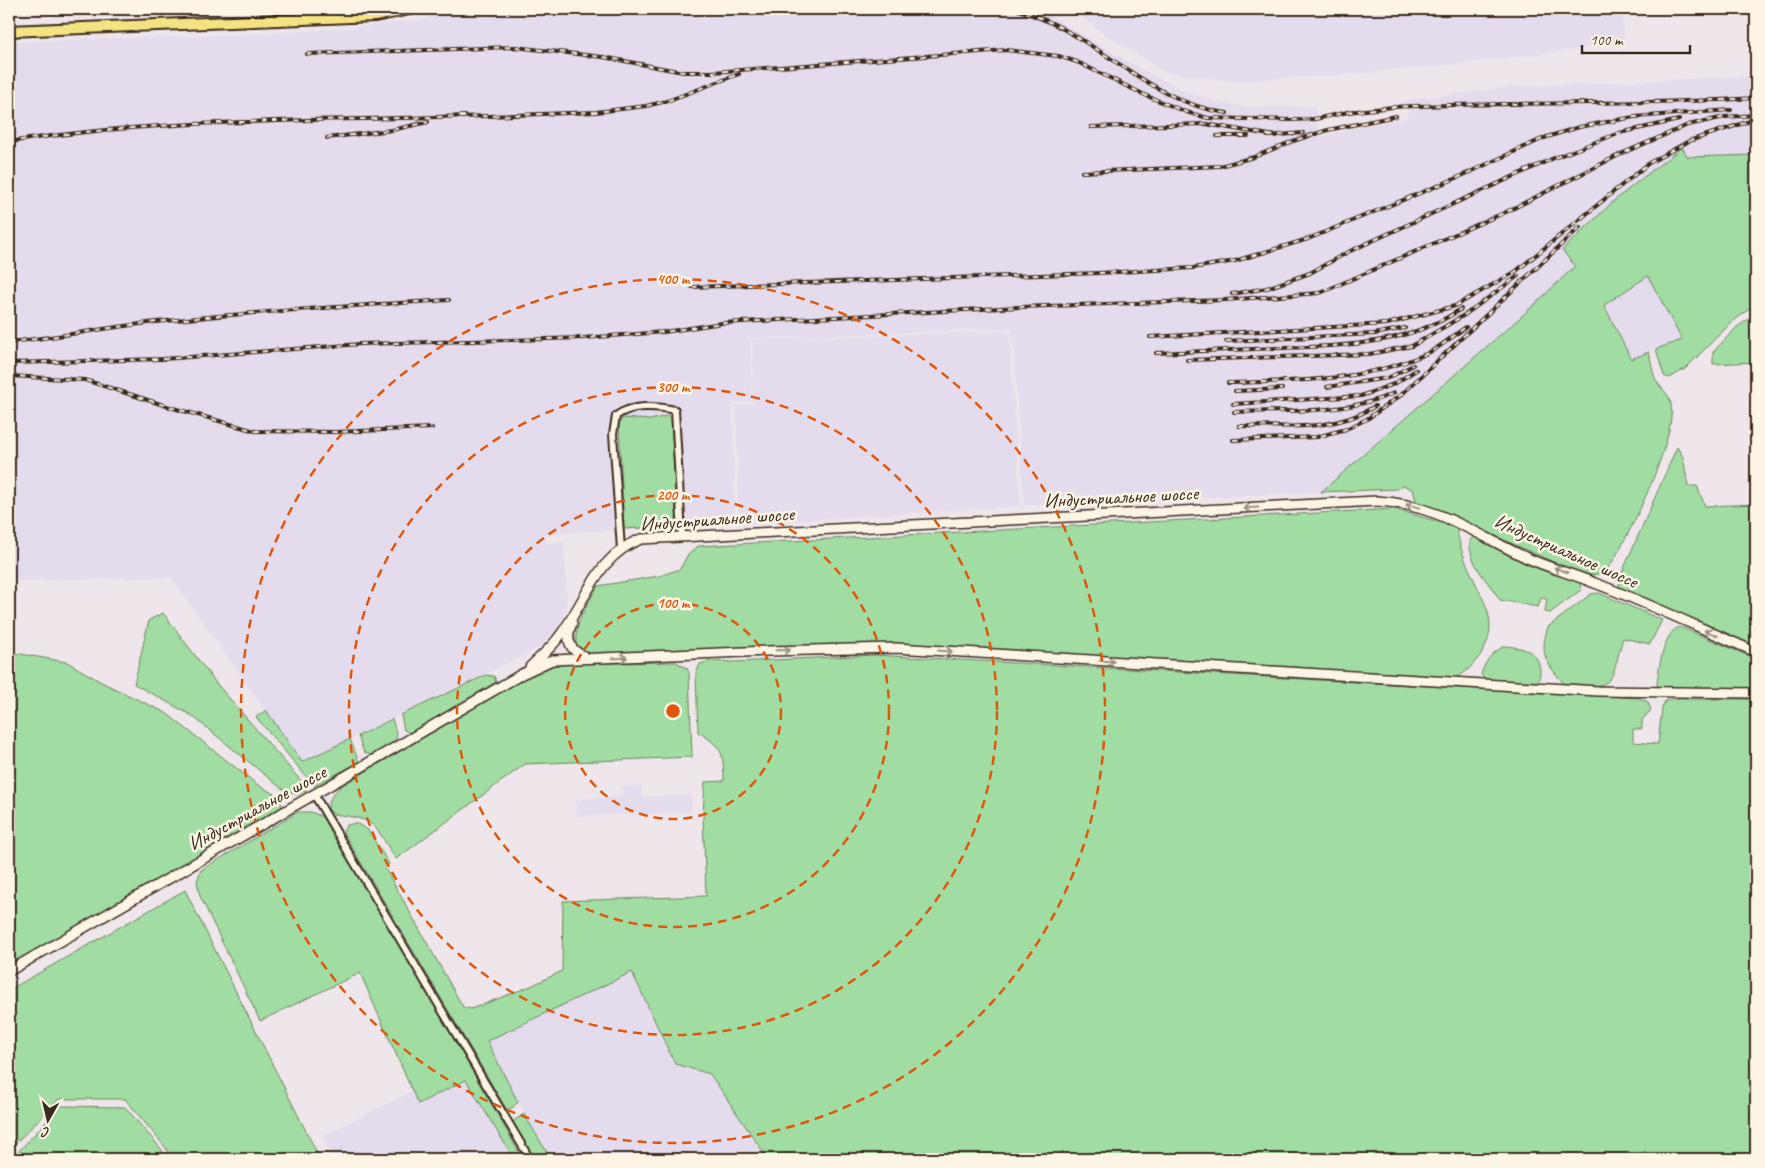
<svg xmlns="http://www.w3.org/2000/svg" width="1765" height="1168" viewBox="0 0 1765 1168" font-family="Caveat,sans-serif">
<style>
.built{fill:#e4dbed}
.green{fill:#a1dca2;stroke:#6e8360}
.lines{fill:none;stroke-linecap:round;stroke-linejoin:round}
.minor-casing{stroke:#3b2a1e;stroke-width:10}
.secondary-casing{stroke:#3b2a1e;stroke-width:12}
.primary-casing{stroke:#3b2a1e;stroke-width:14}
.minor{stroke:#fcf5e5;stroke-width:6}
.secondary{stroke:#fcf5e5;stroke-width:9}
.primary{stroke:#f4e382;stroke-width:10}
.rail-casing{stroke:#3b2a1e;stroke-width:4}
.rail{stroke:#fcf5e5;stroke-width:2;stroke-dasharray:5.5;stroke-linecap:butt}
.oneway{stroke:#9c9082}
.ring{fill:none;stroke:#df570d;stroke-width:2.5;stroke-dasharray:9 6}
.labels{text-anchor:middle;dominant-baseline:central;stroke-width:5;stroke-linejoin:round;paint-order:stroke}
.street-label{font-size:20px;fill:#3b2a1e;stroke:#fcf5e5}
.centre{fill:#df570d;stroke:#fcf5e5;stroke-width:2.5}
.ring-label{font-size:15px;text-anchor:middle;font-weight:bold;fill:#df570d;stroke:#fcf5e5;stroke-width:5;stroke-linejoin:round;paint-order:stroke}
</style>
<rect width="100%" height="100%" fill="#eee6ea"/>
<filter id="ink" filterUnits="userSpaceOnUse"><feTurbulence type="fractalNoise" baseFrequency=".02" numOctaves="2"/><feDisplacementMap in="SourceGraphic" scale="10" xChannelSelector="R" yChannelSelector="G"/><feConvolveMatrix kernelMatrix="1 2 1 2 8 2 1 2 1" color-interpolation-filters="sRGB"/></filter>
<g filter="url(#ink)">
<g class="built">
<path d="M450,9H1038L1141,69L1187,92L1214,101L1244,107L1315,106L1319,137L1364,126L1408,118L1406,100L1511,87L1756,76V155L1688,157L1562,250L1575,266L1532,307L1321,492L1024,505L1012,328L750,339L752,401L733,403L735,523L545,534L546,543L564,542L567,603L561,624L541,647L302,762L171,577L9,581V42L274,33L360,27L425,19Z"/>
<path d="M1071,9H1624L1623,43L1466,63L1340,75L1233,81L1165,72L1100,31Z"/>
<path d="M1647,276L1682,340L1631,359L1604,305Z"/>
<path d="M1009,331L1021,506L739,524L736,405L753,404L752,340Z"/>
<path d="M641,786L642,797L690,795L692,808L690,812L576,816V799L622,797V787Z"/>
<path d="M632,972L675,1064L710,1074L768,1159H551L518,1102L487,1041Z"/>
<path d="M466,1080L514,1159H334L322,1136L413,1091L419,1104Z"/>
</g>
<g class="green">
<path d="M1682,147L1688,157L1756,155V304L1731,323L1685,369L1669,378L1664,376L1656,349L1682,340L1648,276L1604,305L1631,359L1649,352C1651,360 1652,371 1655,378C1659,388 1670,393 1671,404C1677,439 1626,544 1605,573L1585,576L1416,501L1413,490L1403,485L1398,489L1321,492L1532,307L1575,266L1562,250L1616,199Z"/>
<path d="M1756,314V362L1713,364V352L1737,327Z"/>
<path d="M671,415L677,526L624,529L619,424L623,418L650,420Z"/>
<path d="M1677,447L1683,457L1688,486H1697L1705,506L1756,504V647L1623,591L1619,585L1621,575Z"/>
<path d="M1394,509L1456,527C1459,542 1463,557 1470,571C1483,601 1501,623 1481,654C1474,664 1466,673 1456,678L901,644L592,655L576,646C574,624 587,605 598,586L659,576L680,569L687,556L698,546Z"/>
<path d="M1474,536L1580,583L1581,590L1550,613L1545,612L1547,599L1541,598L1538,607L1500,600C1488,581 1468,563 1470,540Z"/>
<path d="M1599,593L1662,620L1650,644L1623,638C1609,686 1618,688 1565,685C1548,664 1538,656 1548,627L1591,594Z"/>
<path d="M163,613L216,683L308,789L297,795L281,788L191,715L134,684L149,620Z"/>
<path d="M1680,627L1756,659V690L1661,689L1657,685C1658,670 1664,630 1680,627Z"/>
<path d="M1505,646C1512,647 1520,647 1526,650C1540,655 1544,674 1536,684L1487,681L1481,675C1485,661 1492,652 1505,646Z"/>
<path d="M9,652L67,662L103,683L166,713L258,785L281,798L282,807L9,966Z"/>
<path d="M874,655L1639,698L1648,702L1651,710L1642,720V729H1633V742L1658,744L1662,708L1665,701L1672,699H1756V1159H768L710,1074L675,1064L632,972L487,1041L518,1102L512,1108L507,1110L343,832L347,825L356,823L368,830L389,864L385,868L463,1007L471,1009L531,986L562,971L563,901L706,896L703,815L705,782L724,781C723,752 724,748 698,732L696,673L700,664L710,661L734,662Z"/>
<path d="M676,662L687,668L689,673L692,757L525,764L396,859C372,822 378,820 333,814L328,809C329,797 334,792 343,785L537,671L552,666L570,664Z"/>
<path d="M486,675L494,676L496,682L410,733L404,730L401,715Z"/>
<path d="M266,710L302,762L350,739L359,762L314,786L256,717Z"/>
<path d="M392,719L397,736L394,742L372,755L364,753L358,736Z"/>
<path d="M298,812H311L323,817L394,935L523,1159H514L466,1080L418,1104L360,973L260,1021L200,896L197,881L201,870Z"/>
<path d="M185,890L320,1159H171L166,1148L125,1099H59L13,1146H9V990Z"/>
<path d="M61,1106L125,1107L162,1150L165,1159H9V1154H16Z"/>
<path d="M524,1114L551,1159H534L512,1122Z"/>
</g>
<g class="lines">
<defs>
<g id="minor">
<path d="M621,549L613,434L616,416C631,404 657,406 675,410L682,536"/>
<path d="M315,796L530,1159"/>
</g>
<g id="secondary">
<path d="M572,623C565,639 569,650 584,656"/>
<path d="M530,667C540,657 551,648 559,637C586,602 596,556 641,539L1377,501C1435,504 1474,533 1525,557C1546,567 1570,573 1592,582C1648,603 1702,629 1756,652"/>
<path d="M9,971L522,674L552,660L768,651L896,648L1598,691L1756,693"/>
</g>
<path id="primary" d="M9,31L375,16L410,9"/>
</defs>
<use href="#minor" class="minor-casing"/>
<use href="#secondary" class="secondary-casing"/>
<use href="#primary" class="primary-casing"/>
<use href="#minor" class="minor"/>
<use href="#secondary" class="secondary"/>
<use href="#primary" class="primary"/>
<defs>
<g id="rail">
<path d="M1016,9C1033,15 1050,21 1065,30C1118,59 1165,105 1227,113"/>
<path d="M507,10L535,9"/>
<path d="M307,54L515,47L603,57L683,72H713L1006,50L1058,56L1077,62L1147,96L1186,112L1208,118L1292,120L1315,119L1353,111"/>
<path d="M1347,112C1370,110 1392,106 1415,106C1529,102 1643,105 1756,98"/>
<path d="M460,117L596,112L646,106L667,101L739,74"/>
<path d="M1091,127L1206,124L1275,136"/>
<path d="M1217,136H1248"/>
<path d="M1268,136L1303,133"/>
<path d="M327,138L392,130L428,122"/>
<path d="M9,142C159,118 313,122 465,116"/>
<path d="M1082,172L1220,166L1254,157L1293,141L1328,130L1396,116"/>
<path d="M692,287L1099,273L1193,268L1235,261L1308,239L1459,177L1544,138L1579,127L1634,117L1731,110"/>
<path d="M1232,294L1267,288L1310,273L1348,252L1554,158L1619,133L1679,120"/>
<path d="M1150,337L1387,324L1455,306L1515,272L1649,163L1689,141L1753,120"/>
<path d="M1226,341L1374,334L1405,328"/>
<path d="M9,342C61,337 114,326 166,321C260,311 355,306 449,300"/>
<path d="M1156,353C1196,351 1237,350 1278,348C1342,346 1406,346 1461,309"/>
<path d="M1187,360L1369,354L1412,346L1466,314L1518,276"/>
<path d="M9,363L163,359L361,344L583,338L664,332L722,323L1019,307L1225,300L1320,293L1506,212L1623,153L1688,125L1725,117L1756,115"/>
<path d="M9,376L85,380L173,408L255,431L335,432L432,428"/>
<path d="M1228,383C1296,381 1364,382 1428,353C1441,347 1454,335 1466,327"/>
<path d="M1327,387L1388,378L1413,365"/>
<path d="M1235,391L1282,389"/>
<path d="M1233,404L1361,396L1394,384L1416,370"/>
<path d="M1234,412C1287,410 1345,415 1394,393"/>
<path d="M1239,426C1284,426 1335,432 1375,406"/>
<path d="M1233,440L1317,437L1346,429L1367,419L1401,395L1580,227"/>
</g>
</defs>
<use href="#rail" class="rail-casing"/>
<use href="#rail" class="rail"/>
</g>
<defs><path id="oneway-shaft" d="M-6 0H5M1.5-3L5.5 0L1.5 3" fill="none" stroke-width="1.6" stroke-linecap="round" stroke-linejoin="round" transform="scale(1.25)"/></defs>
<g class="oneway">
<use href="#oneway-shaft" transform="translate(1413 506) rotate(-167)"/>
<use href="#oneway-shaft" transform="translate(1251 508) rotate(177)"/>
<use href="#oneway-shaft" transform="translate(1561 570) rotate(-160)"/>
<use href="#oneway-shaft" transform="translate(1711 633) rotate(-157)"/>
<use href="#oneway-shaft" transform="translate(783 650) rotate(-1)"/>
<use href="#oneway-shaft" transform="translate(945 651) rotate(4)"/>
<use href="#oneway-shaft" transform="translate(620 658) rotate(-3)"/>
<use href="#oneway-shaft" transform="translate(1107 661) rotate(4)"/>
</g>
</g>
<g class="ring">
<circle cx="673" cy="711" r="108"/>
<circle cx="673" cy="711" r="216"/>
<circle cx="673" cy="711" r="324"/>
<circle cx="673" cy="711" r="432"/>
</g>
<g class="labels">
<g class="street-label">
<text transform="translate(1121 497) rotate(-3)">Индустриальное шоссе</text>
<text transform="translate(717 519) rotate(-4)">Индустриальное шоссе</text>
<text transform="translate(1566 551) rotate(24)">Индустриальное шоссе</text>
<text transform="translate(257 808) rotate(-29)">Индустриальное шоссе</text>
</g>
</g>
<circle cx="673" cy="711" r="8" class="centre"/>
<g class="ring-label">
<text x="673" y="284">400 m</text>
<text x="673" y="392">300 m</text>
<text x="673" y="500">200 m</text>
<text x="673" y="608">100 m</text>
</g>
<rect width="1765" height="1168" fill="none" stroke="#fcf5e5" stroke-width="30"/>
<rect x="15" y="15" width="1735" height="1138" fill="none" stroke="#3b2a1e" stroke-width="2" filter="url(#ink)"/>
<g transform="translate(48 1120) rotate(188)" stroke="#fcf5e5" stroke-width="4" paint-order="stroke">
<path d="M0-4L9 19L0 12L-9 19Z" fill="#3b2a1e"/>
<text y="-8" font-size="14" font-weight="bold" text-anchor="middle" fill="#3b2a1e">С</text>
</g>
<path d="M1582 45v8h108v-8" fill="none" stroke="#3b2a1e" stroke-width="2.5"/>
<text x="1590" y="45" font-size="15" fill="#3b2a1e" stroke="#fcf5e5" stroke-width="4" paint-order="stroke">100 m</text>
</svg>
